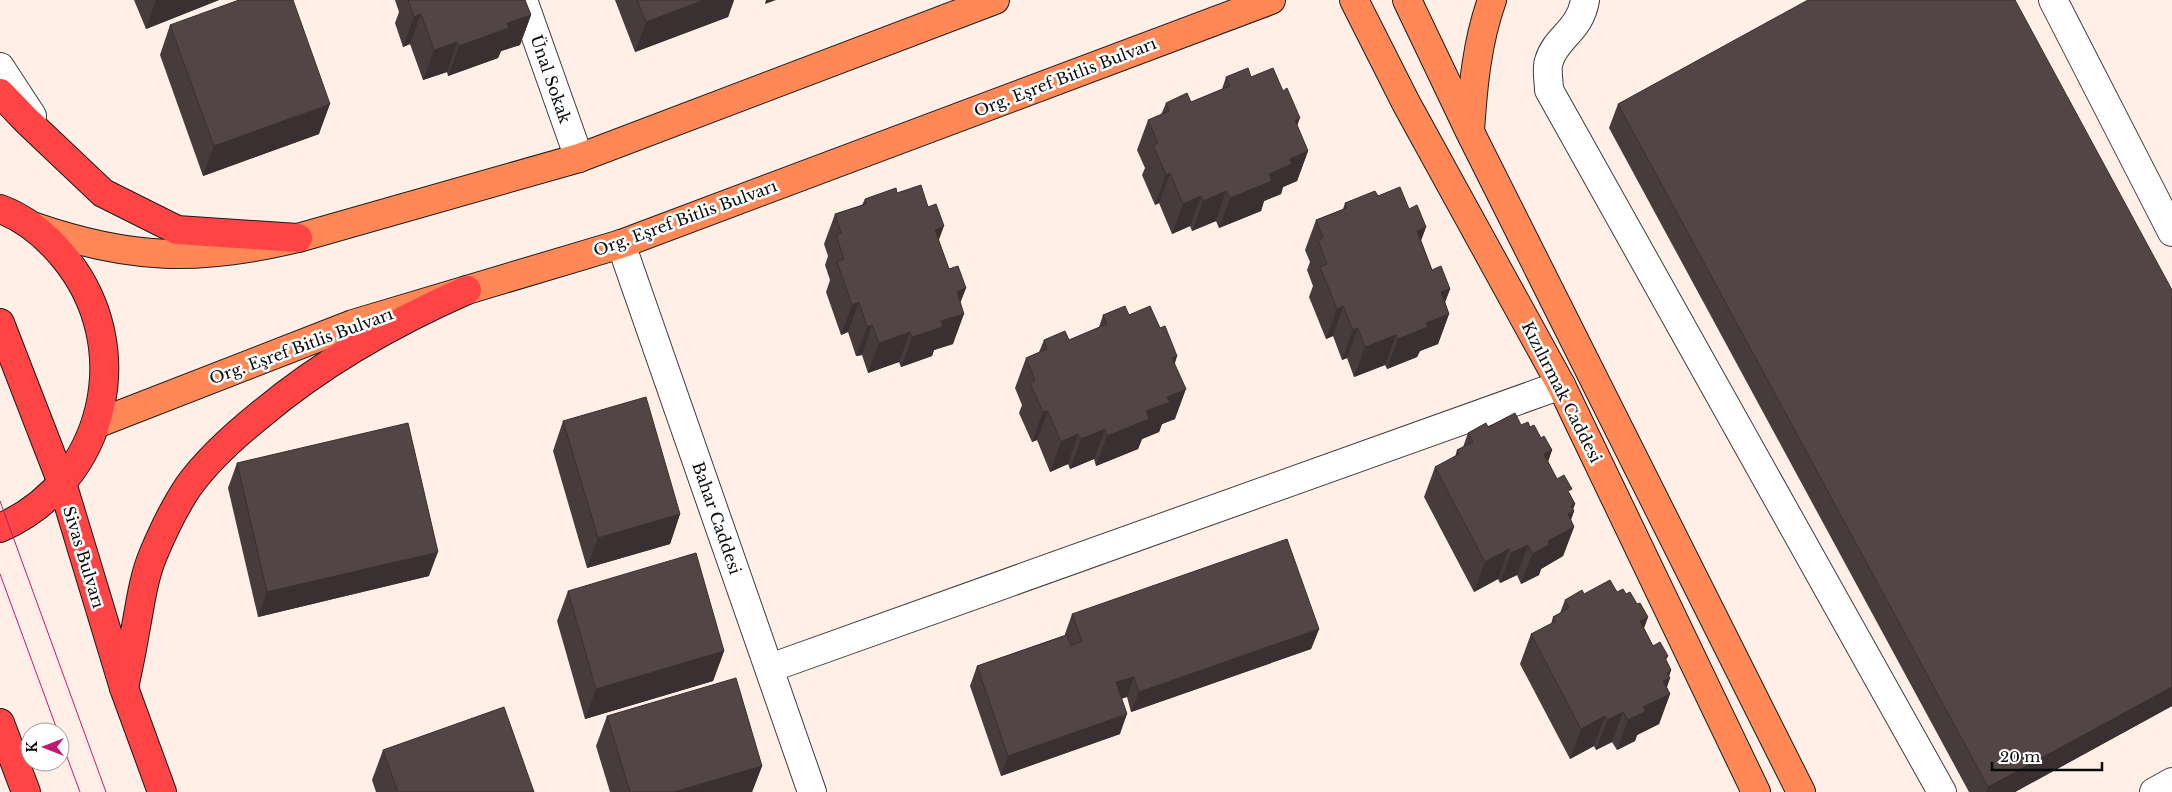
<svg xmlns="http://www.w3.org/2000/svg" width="2172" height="792" viewBox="0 0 2172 792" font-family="'Libre Baskerville',serif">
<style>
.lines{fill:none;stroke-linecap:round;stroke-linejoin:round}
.street-casing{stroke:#3d3d3d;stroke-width:30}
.primary-casing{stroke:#1b1b1b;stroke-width:30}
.highway-casing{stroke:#1b1b1b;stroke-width:30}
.street{stroke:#fff;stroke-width:28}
.primary{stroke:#ff8856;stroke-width:28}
.highway{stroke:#ff4446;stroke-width:28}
.tram{stroke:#c21970;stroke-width:1}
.wall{fill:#473b3c}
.shaded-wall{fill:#3a3031}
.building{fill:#534546;stroke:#3a3031}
.labels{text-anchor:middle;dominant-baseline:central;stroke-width:5;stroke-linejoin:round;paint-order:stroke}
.street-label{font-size:16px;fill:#0a0a0a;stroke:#fff}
</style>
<rect width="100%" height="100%" fill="#ffefe6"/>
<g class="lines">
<defs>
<g id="street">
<path d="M523,0L579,158"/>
<path d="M1585,0C1580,31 1556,37 1549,61C1546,69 1549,81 1549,90L1942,792"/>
<path d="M2053,0L2172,232"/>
<path d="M0,67L32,116"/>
<path d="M621,244L812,792"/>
<path d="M770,668L1561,385"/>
<path d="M2154,792L2172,782"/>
</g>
<g id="primary">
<path d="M1354,0L1406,103L1561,385L1756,792"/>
<path d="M1407,0L1470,132L1801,792"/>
<path d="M1470,131C1473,86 1477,42 1492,0"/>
<path d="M32,226C130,260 197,262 298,238L579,158L995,0"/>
<path d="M96,424L353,324L621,244L1271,0"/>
</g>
<g id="highway">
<path d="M0,93L27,121L103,193L177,230L298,238"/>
<path d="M0,209C25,218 47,237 63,256C138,345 107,481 0,528"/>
<path d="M0,323L62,483L124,688L162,792"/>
<path d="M124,688C128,669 132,651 135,632C140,606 143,579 153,555C163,531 174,508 188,487C208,459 234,436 260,415C323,362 392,323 467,290"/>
<path d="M0,723L26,792"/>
</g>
</defs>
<use href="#street" class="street-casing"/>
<use href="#primary" class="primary-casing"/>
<use href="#highway" class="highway-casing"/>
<use href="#street" class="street"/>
<use href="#primary" class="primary"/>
<use href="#highway" class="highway"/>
<g class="tram">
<path d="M0,501L106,792"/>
<path d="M0,574L58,732"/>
<path d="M60,738L80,792"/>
</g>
</g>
<g class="wall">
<path d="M134,0H219L146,29Z"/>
<path d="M395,0H525L531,15L520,45L501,51L498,58L448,76L447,72L423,80L410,44L403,47L395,23L399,12Z"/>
<path d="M615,0H734L728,17L635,52Z"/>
<path d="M170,25L319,134L203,176L160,55Z"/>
<path d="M1226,77H1251L1297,126L1308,151L1297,181L1283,187L1281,194L1264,201L1261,211L1219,228L1216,221L1192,231L1190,226L1172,234L1159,203L1155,205L1142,175L1145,168L1137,150L1148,120L1161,115L1166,103L1191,102L1222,89Z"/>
<path d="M1618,104L2172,290V706L2015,792H1969L1609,128Z"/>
<path d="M897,193L939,241L949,269L966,288L960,303L953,344L934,350L932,356L901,367L899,362L868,373L862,355L856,356L848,332L841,335L826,292L830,280L825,265L828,256L824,244L835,214L862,205L865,199Z"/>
<path d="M1378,196L1409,209L1426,227L1421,240L1432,270L1450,289L1445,302L1449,314L1438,344L1420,351L1417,357L1387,369L1385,365L1354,377L1347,358L1342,360L1333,336L1326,339L1309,297L1313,286L1307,270L1310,262L1305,250L1316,220L1343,209L1345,203Z"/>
<path d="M1103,315H1129L1160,328L1177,356L1175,363V419L1162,424L1159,432L1142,439L1138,449L1096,466L1094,459L1070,469L1068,464L1050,472L1037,440L1032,442L1019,413L1022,405L1015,388L1026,358L1039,352L1044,340H1069L1099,327Z"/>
<path d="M563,421L680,514L670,544L587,568L553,451Z"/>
<path d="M1521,425L1530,427L1541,438L1552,450L1548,462L1557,479L1570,494L1575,504L1573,509L1574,511L1571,520L1574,527L1563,556L1541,569L1539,575L1521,584L1517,575L1500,583L1498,579L1474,592L1424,497L1435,467L1455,457L1457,450L1463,447L1468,433L1488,427Z"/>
<path d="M237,463L429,576L258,617L228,488Z"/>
<path d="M568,591L724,651L713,681L585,719L557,621Z"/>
<path d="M1617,592L1626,594L1637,604L1648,617L1644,628L1653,646L1668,656L1666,660L1671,670L1669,676L1670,678L1667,687L1670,694L1659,724L1637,735L1635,741L1617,750L1612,742L1596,750L1594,746L1570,759L1520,664L1531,634L1551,624L1553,617L1560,613L1565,600L1584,594Z"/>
<path d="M1072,614L1319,629L1311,649L1131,712L1127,697L1122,698L1120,734L1001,776L970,686L977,666L1065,635V634Z"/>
<path d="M607,716L762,766L752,792H610L596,746Z"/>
<path d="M383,750L534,792H376L372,780Z"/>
</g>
<g class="shaded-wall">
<path d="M156,0H219L146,29Z"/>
<path d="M704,0H734L728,17L635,52L646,22Z"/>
<path d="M766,0H776L765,4Z"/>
<path d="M421,14L410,44L403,47L414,17Z"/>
<path d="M531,15L520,45L501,51L498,58L448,76L459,46L507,23Z"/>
<path d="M457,42L447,72L423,80L434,50Z"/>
<path d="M330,104L319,134L203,176L214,146Z"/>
<path d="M1300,118L1289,148L1295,120Z"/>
<path d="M1308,151L1297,181L1283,187L1281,194L1264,201L1261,211L1219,228L1230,198L1290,159Z"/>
<path d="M1170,173L1159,203L1155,205L1166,175Z"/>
<path d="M1226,191L1216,221L1192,231L1203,201Z"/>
<path d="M1201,196L1190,226L1172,234L1183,204Z"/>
<path d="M944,226L933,256L935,230Z"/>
<path d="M1426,227L1415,257L1417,231Z"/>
<path d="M966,288L955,316L964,314L953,344L934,350L932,356L901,367L912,337L941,321L957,292Z"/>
<path d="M1450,289L1439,318L1449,314L1438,344L1420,351L1417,357L1387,369L1398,339L1426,323L1441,292Z"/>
<path d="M859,302L848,332L841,335L852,305Z"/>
<path d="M1343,306L1333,336L1326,339L1337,309Z"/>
<path d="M872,325L862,355L856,356L867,327Z"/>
<path d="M1358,328L1347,358L1342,360L1353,330Z"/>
<path d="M910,332L899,362L868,373L879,343Z"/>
<path d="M1396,335L1385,365L1354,377L1365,347Z"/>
<path d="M1177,356L1166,386L1172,358Z"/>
<path d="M1186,389L1175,419L1162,424L1159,432L1142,439L1138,449L1096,466L1107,436L1146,411L1167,397Z"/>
<path d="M1048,411L1037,440L1032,442L1043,412Z"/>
<path d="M1105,429L1094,459L1070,469L1081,439Z"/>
<path d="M1078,434L1068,464L1050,472L1061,442Z"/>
<path d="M1552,450L1541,480L1544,454Z"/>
<path d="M1575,504L1572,512L1574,511L1567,530L1574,527L1563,556L1541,569L1539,575L1521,584L1532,554L1548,541L1571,506Z"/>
<path d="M680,514L670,544L587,568L598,538Z"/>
<path d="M1528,545L1517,575L1500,583L1511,553Z"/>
<path d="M1509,549L1498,579L1474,592L1485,562Z"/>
<path d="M438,552L429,576L258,617L267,592Z"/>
<path d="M1648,617L1637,647L1640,621Z"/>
<path d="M1319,629L1311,649L1131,712L1139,692Z"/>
<path d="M724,651L713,681L585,719L596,689Z"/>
<path d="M1671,670L1668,679L1670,678L1663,697L1670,694L1659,724L1637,735L1635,741L1617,750L1628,720L1643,707L1667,673Z"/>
<path d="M1134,677L1127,697L1109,703L1116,682Z"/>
<path d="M2172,687V706L2015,792H1986L1988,787Z"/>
<path d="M1623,712L1612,742L1596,750L1607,720Z"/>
<path d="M1127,714L1120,734L1001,776L1008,756Z"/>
<path d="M1605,716L1594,746L1570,759L1581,729Z"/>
<path d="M762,766L752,792H674Z"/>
</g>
<g class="building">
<path d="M239,0H293L330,104L214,146L170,25Z"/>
<path d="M408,0H525L531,15L507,23L509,28L459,46L457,42L434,50L421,14L414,17Z"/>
<path d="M637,0H704L646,22Z"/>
<path d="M1808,0H2015L2172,290V687L1988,787L1618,104Z"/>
<path d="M1248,68L1251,77L1273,68L1283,91L1287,88L1300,118L1295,120L1308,151L1290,159L1292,164L1269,174L1272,181L1230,198L1226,191L1203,201L1201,196L1183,204L1170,173L1166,175L1153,145L1158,143L1148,120L1169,111L1166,103L1187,93L1191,102L1230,86L1226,77Z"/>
<path d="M921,185L928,207L936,204L944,226L935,230L949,269L958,266L966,288L957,292L964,314L941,321L943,327L912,337L910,332L879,343L872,325L867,327L859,302L852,305L837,262L844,259L836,235L841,233L835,214L866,204L865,199L896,188L897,193Z"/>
<path d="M1400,187L1409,209L1417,205L1426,227L1417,231L1432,270L1441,266L1450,289L1441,292L1449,314L1426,323L1428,327L1398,339L1396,335L1365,347L1358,328L1353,330L1343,306L1337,309L1320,267L1327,264L1318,240L1323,238L1316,220L1347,208L1345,203L1375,191L1378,196Z"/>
<path d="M1125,306L1129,315L1150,306L1160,328L1165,326L1177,356L1172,358L1186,389L1167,397L1170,402L1146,411L1149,419L1107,436L1105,429L1081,439L1078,434L1061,442L1048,411L1043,412L1030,383L1035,380L1026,358L1047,349L1044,340L1065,331L1069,340L1107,324L1103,315Z"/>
<path d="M646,397L680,514L598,538L563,421Z"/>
<path d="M1515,413L1521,425L1528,422L1530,427L1534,425L1541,438L1544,436L1552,450L1544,454L1557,479L1564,475L1572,489L1568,491L1575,504L1571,506L1574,511L1568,514L1574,527L1548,541L1549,545L1532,554L1528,545L1511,553L1509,549L1485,562L1435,467L1459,454L1457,450L1473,442L1468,433L1486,423L1488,427Z"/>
<path d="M408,423L438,552L267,592L237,463Z"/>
<path d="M1287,539L1319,629L1139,692L1134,677L1116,682L1127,714L1008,756L977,666L1067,635L1071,646L1082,641L1072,614Z"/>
<path d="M696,553L724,651L596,689L568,591Z"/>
<path d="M1610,580L1617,592L1623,589L1626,594L1630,592L1637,604L1640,603L1648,617L1640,621L1653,646L1660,642L1668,656L1665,658L1671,670L1667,673L1670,678L1663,681L1670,694L1643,707L1646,711L1628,720L1623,712L1607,720L1605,716L1581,729L1531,634L1556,621L1553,617L1569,608L1565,600L1582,590L1584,594Z"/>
<path d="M736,678L762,766L674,792H630L607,716Z"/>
<path d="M504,707L534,792H398L383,750Z"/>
</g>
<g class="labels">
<g class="street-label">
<text transform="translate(1065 77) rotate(-21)">Org. Eşref Bitlis Bulvarı</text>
<text transform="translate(551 79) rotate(71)">Ünal Sokak</text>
<text transform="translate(685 218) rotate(-20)">Org. Eşref Bitlis Bulvarı</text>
<text transform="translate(301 346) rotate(-20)">Org. Eşref Bitlis Bulvarı</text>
<text transform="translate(1562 392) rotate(63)">Kızılırmak Caddesi</text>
<text transform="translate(717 518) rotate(71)">Bahar Caddesi</text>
<text transform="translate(84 557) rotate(73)">Sivas Bulvarı</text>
</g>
</g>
<g transform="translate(45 747) rotate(270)"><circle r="24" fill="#ffffff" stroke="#9d9d9d"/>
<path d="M0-4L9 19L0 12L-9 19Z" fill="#c21970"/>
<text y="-8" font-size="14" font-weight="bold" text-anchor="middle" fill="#0a0a0a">K</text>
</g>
<path d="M1992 762v8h110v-8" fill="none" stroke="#0a0a0a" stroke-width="2.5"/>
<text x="2000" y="762" font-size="15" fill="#0a0a0a" stroke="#ffffff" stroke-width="4" paint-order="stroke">20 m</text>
</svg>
